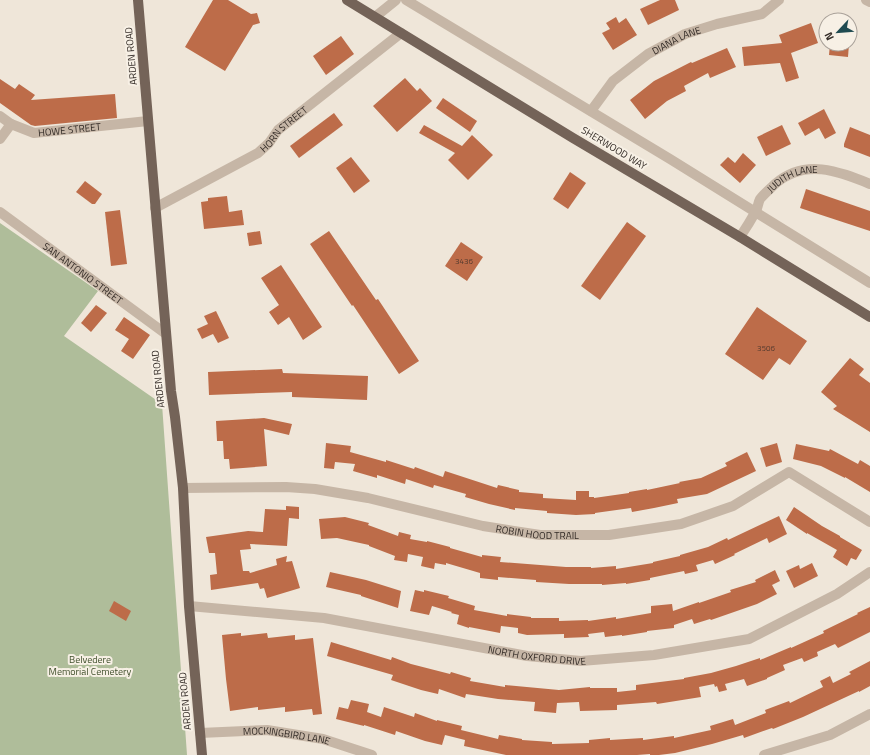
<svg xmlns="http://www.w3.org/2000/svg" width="870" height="755" viewBox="0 0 870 755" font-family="'Titillium Web',sans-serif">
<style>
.green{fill:#afbd9a}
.building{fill:#bd6c49}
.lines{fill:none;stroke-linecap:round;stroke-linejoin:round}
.minor{stroke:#c6b6a6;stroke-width:10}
.major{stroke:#746358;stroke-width:10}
.labels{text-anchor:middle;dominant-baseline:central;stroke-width:4;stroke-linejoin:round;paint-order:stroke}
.number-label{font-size:8px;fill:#563b2f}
.street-label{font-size:10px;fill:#332b26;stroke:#f7f0e5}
.park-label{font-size:10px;fill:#404f2c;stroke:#f7f0e5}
</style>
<rect width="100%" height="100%" fill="#efe6d9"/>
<path class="green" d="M0,223L98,291L64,336L162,404L187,755H0Z"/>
<g class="building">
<path d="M213,0H228L251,14L257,13L260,23L253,25L225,71L185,47Z"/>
<path d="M660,0H675L679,10L648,25L640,9Z"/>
<path d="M616,17L619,23L626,18L637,35L613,50L602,33L610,29L606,23Z"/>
<path d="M811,23L818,43L791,53L799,78L786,82L780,63L744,66L742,47L782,43L779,35Z"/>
<path d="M341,36L354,54L326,75L313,56Z"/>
<path d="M830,44H849L848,57L829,55Z"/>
<path d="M727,48L736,67L710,78L708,73L684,86L686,91L667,101L645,119L630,100L654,81L691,62L692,63Z"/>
<path d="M405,78L417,91L420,88L432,101L397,132L373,106Z"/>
<path d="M0,79L15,89L19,84L35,95L31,100L115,94L117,118L35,126L31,125L0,103Z"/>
<path d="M443,98L477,121L470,132L436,108Z"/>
<path d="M824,109L836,133L825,139L819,128L805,136L798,123Z"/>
<path d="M334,113L343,125L299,158L290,146Z"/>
<path d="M424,125L462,146L472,135L493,155L468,180L448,160L455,153L419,133Z"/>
<path d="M782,125L791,144L766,156L757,137Z"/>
<path d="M850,127L870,135V157L844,147V144Z"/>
<path d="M743,153L756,165L740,183L720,165L728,157L735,163Z"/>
<path d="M351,157L370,181L354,193L336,168Z"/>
<path d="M570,172L586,183L568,209L553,199Z"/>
<path d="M85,181L102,194L95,204H92L76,192Z"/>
<path d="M806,189L870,211V231L800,208Z"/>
<path d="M227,196L229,212L242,210L244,225L204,229L201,202L208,201V198Z"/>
<path d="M120,210L127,264L111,266L105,212Z"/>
<path d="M627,222L646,236L600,300L581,286Z"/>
<path d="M260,231L262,244L249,246L247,233Z"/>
<path d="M329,231L376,300L378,299L419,361L399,374L353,305L352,306L310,244Z"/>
<path d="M461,242L483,257L467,281L445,266Z"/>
<path d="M281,265L322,327L303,340L289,317L278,325L269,312L279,305L261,278Z"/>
<path d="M96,305L107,313L91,332L81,323Z"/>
<path d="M757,307L807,341L790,365L779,358L763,380L725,354Z"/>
<path d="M216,311L229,338L218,343L213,334L202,339L197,329L208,324L204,316Z"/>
<path d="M124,317L150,335L133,359L121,351L129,339L115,330Z"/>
<path d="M850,358L864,369L859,375L870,383V432L833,409L837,406L821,392Z"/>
<path d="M282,369L283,373L368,376L367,400L292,397V392L209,395L208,372Z"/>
<path d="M264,418L292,424L289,435L264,429L267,466L230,469L229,459H224L223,441H217L216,421Z"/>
<path d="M326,443L351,446L350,452L386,462V460L414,469L415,467L443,477L445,471L497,488L498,485L519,490V492L543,494V498L576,500V491H589V497H594V498L629,493V492L647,489V490L680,483L679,482L701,478L727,466L725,463L747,452L756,471L707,494L677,499L678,503L654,508L632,512L631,508L595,513V514L576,515L547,513V511L515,508V510L489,504L465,497L466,494L434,485L433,488L406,479L405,484L377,475V478L353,471L355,464L335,462L334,469L324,468Z"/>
<path d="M777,443L782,462L766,467L760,448Z"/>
<path d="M796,444L829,451L830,449L858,464L860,460L870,466V492L845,477V478L821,466L793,459Z"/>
<path d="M286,506L299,507V519L289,518L287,546L250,544L251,549L240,550L243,571H249L250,573L277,565L276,559L287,556L286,562L292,561L300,588L267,598L264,588L260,589L258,583L211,590L210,575L217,574L215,553H209L206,537L248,531L263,532L265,509L286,510Z"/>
<path d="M794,507L822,526L840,536V537L862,550L856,560L851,558L847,566L833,557L837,550L807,533V534L786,520Z"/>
<path d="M779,516L787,534L769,543L767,538L734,554L735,555L715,564L713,560L696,565L698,571L685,574L684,571L650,578V580L626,584V583L602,585V584H569L536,582V580L498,577V580L480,578V573L446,563V565L435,563L434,569L421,566L423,557L408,554L407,562L394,560L395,556L369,546V545L337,538L321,539L319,519L345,517L369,523L368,525L398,536L399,532L411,535L410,539L427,542V541L450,547V548L482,557V555L501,557L500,562L566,567H591V568L616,566V569L653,563V562L680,556V555L708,547L727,538L728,540Z"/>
<path d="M812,563L818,576L794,588L786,571L799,565L800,569Z"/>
<path d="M775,570L780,581L772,585L777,594L757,604L711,620L710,619L694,624L692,619L674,625V628L647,631V632L622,636V635L605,637L604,632L588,634L589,637L564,638V634L527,635L518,633V628L501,626L500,633L469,627V628L457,624L459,615L451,613L452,612L432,606L429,615L410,611L415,590L424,592V590L449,596L448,598L475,606L474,610L507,616V614L531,617V618H559V621L588,620V621L616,617V619L651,613V606L672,604L673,611L699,602V603L731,592L730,590L756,582L755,580Z"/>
<path d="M330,572L366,580L401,591L398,608L361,596V595L326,587Z"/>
<path d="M114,601L131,611L126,621L109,611Z"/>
<path d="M870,607V632L838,648L835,644L817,652L818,656L804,662L802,658L783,665L785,670L767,678V679L747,686L744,679L725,684L727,690L719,692L717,686L715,687L714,684L699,687L701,697L657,704L656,702L617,705V710L580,711L579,702L557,703L556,713L534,711L535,702L498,699L466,694L465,698L439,689L438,694L421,690L391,680L393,675L327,656L331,642L391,660L392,657L411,664L450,674L451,672L471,678L470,681L505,687V685L559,690L590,687V688H617V692L636,690V685L684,679V678L711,673L736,666L760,658V660L791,647V648L824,633L823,631L858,614L857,613Z"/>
<path d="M241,633V636L267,633L268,638L295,635V640L313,638L322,714L313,715L312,709L285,712V707L258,710V707L230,711L226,679L222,635Z"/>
<path d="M870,661V686L859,692V691L803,717L773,729L772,728L744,738L743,735L712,744L675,753L659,755H650V754L637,755H506L464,746L465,740L445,735L442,745L425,741L396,731L395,735L364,725V726L336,719L339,707L348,709L351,700L369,704L367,712L381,717L384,707L414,717L415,713L437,721V720L462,726L461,730L498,739L499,735L522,739V740L552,742V744L589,743V740L610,738V740L643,738V740L674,736V738L711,730L710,726L733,719L735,725L766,713L765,710L789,701L790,703L823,687L820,681L830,676L833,683L851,674L849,672Z"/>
</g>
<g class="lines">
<g class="minor">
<path d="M406,0L670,159L870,283"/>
<path d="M866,0L870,2"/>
<path d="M375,17L396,0"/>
<path id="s1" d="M591,111L613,81L648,54L685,34L717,24L762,14L779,0"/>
<path d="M0,116L11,124"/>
<path id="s2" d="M0,139L11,124L34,133L148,121"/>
<path id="s3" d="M155,208L258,153L269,143L278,130L401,33"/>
<path id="s4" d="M0,212L166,334"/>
<path id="s5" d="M740,237C746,228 751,220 756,211C758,207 758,203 760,199C764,194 770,189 775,184C805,158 838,171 870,184"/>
<path id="s6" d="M183,488L286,487L315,489L368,498L483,526L540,535H609L681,524L733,506L789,472L870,522"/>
<path id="s7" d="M189,606L324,618L527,656L581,661L654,655L749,639L837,594L870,572"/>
<path id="s8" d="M200,733L267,730L323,739L372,755"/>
<path d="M764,755L830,735L870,714"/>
</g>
<g class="major">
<path d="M138,0L171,391L175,417L183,488L189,606L202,755"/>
<path d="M347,0L573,138L740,237L870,317"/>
</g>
</g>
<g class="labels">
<g class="number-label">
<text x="464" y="261">3436</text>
<text x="766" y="348">3506</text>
</g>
<g class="street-label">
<text stroke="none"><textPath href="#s1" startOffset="113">DIANA LANE</textPath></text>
<text transform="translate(131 56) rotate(-95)">ARDEN ROAD</text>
<text stroke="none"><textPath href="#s2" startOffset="79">HOWE STREET</textPath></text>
<text stroke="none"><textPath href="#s3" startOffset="152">HORN STREET</textPath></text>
<text transform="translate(614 148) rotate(31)">SHERWOOD WAY</text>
<text stroke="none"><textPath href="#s5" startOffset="83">JUDITH LANE</textPath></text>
<text stroke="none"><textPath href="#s4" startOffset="103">SAN ANTONIO STREET</textPath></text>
<text transform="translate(158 379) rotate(-96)">ARDEN ROAD</text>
<text stroke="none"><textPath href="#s6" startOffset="359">ROBIN HOOD TRAIL</textPath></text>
<text stroke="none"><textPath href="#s7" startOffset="352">NORTH OXFORD DRIVE</textPath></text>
<text transform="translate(185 701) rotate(-95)">ARDEN ROAD</text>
<text stroke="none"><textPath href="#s8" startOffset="87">MOCKINGBIRD LANE</textPath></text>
</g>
<g class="park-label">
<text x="90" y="659">Belvedere<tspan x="90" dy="12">Memorial Cemetery</tspan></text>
</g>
</g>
<g transform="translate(838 32) rotate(244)"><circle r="19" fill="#f7f0e5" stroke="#a9a199"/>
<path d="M0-3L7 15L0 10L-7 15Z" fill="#1f4b51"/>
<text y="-6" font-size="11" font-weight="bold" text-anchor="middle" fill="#332b26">N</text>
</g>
</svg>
